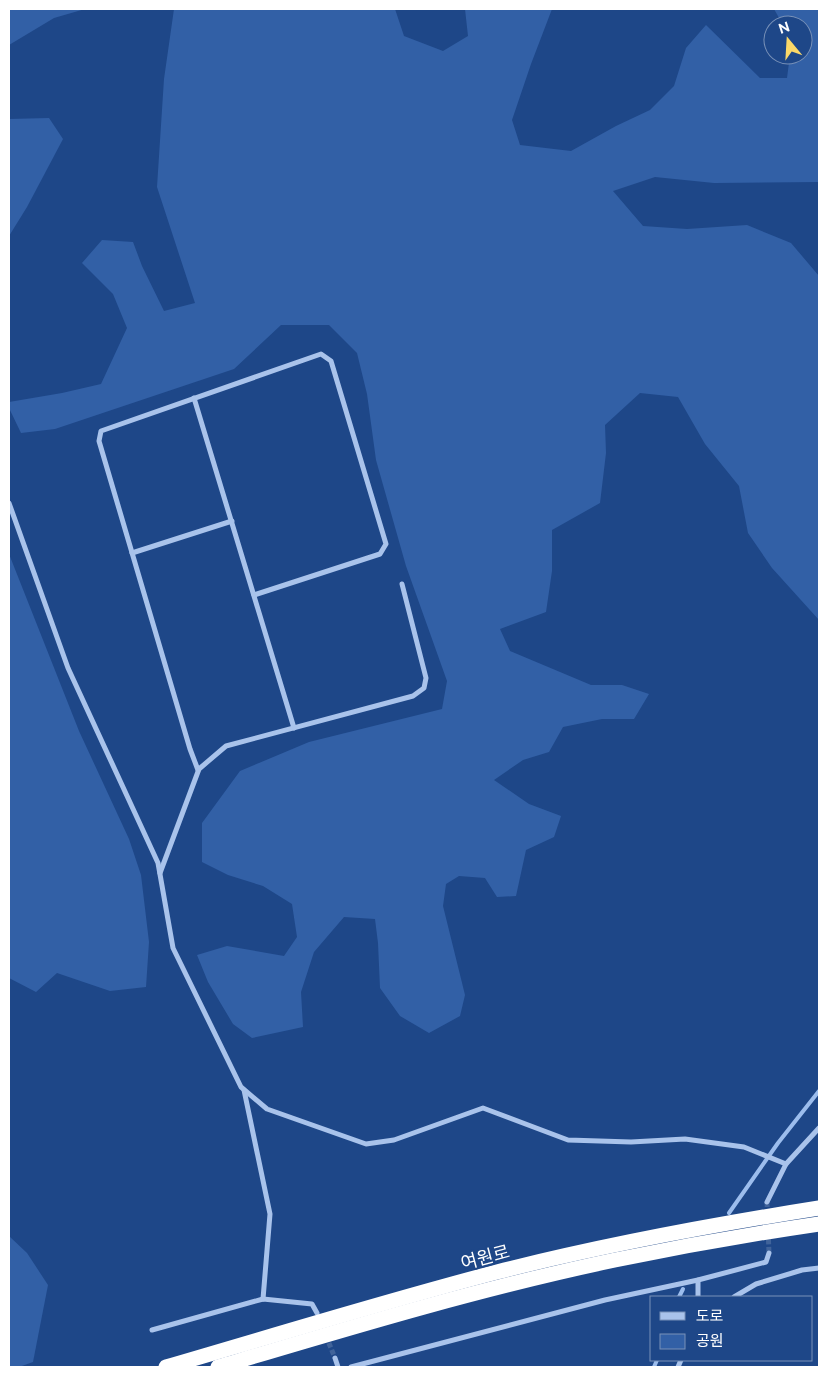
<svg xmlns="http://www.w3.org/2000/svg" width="828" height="1376" viewBox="0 0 828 1376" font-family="Raleway,'Noto Sans KR',sans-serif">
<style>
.green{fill:#3260a6}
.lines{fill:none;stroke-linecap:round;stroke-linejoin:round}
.stream{stroke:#9cbded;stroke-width:4}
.street-tunnel{stroke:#40639a;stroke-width:5;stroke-dasharray:5 2.5;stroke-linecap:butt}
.street{stroke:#a9c3eb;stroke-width:5}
.highway{stroke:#fff;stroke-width:15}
.labels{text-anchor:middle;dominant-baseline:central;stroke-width:4;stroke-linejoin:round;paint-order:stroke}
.street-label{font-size:18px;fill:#fff;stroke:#1e4788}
</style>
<rect width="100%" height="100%" fill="#1e4788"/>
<g class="green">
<path d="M9,9H85L54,18L9,45Z"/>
<path d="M174,9H395L404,36L443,51L468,36L465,9H552L531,64L512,120L520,145L571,151L616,126L650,110L674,86L686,48L706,25L760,78H787L790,55H803V25H783L774,9H819V182L714,183L655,177L613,191L643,226L687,229L747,225L791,243L819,276V620L772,568L748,533L739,486L705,444L678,397L640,393L605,425L606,453L600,503L552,530V571L546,612L500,629L510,651L591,685H622L649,694L634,719H602L563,727L549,752L523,760L494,780L529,804L561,816L554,837L526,850L516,896L497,897L485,878L459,876L446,884L443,906L465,995L460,1016L429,1033L400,1016L380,988L378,943L375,919L344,917L314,952L301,992L303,1027L252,1038L233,1024L208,982L197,955L227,946L284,956L297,937L292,904L263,886L228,875L202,862V823L240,771L309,742L442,709L447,681L406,566L376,460L367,394L357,353L329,325H281L234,369L55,429L21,433L9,408V402L62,393L101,384L127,328L113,294L82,263L102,240L133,242L142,266L164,311L195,303L157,187L164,79Z"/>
<path d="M49,118L63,139L27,207L9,236V119Z"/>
<path d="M9,554L79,731L129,839L141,875L149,942L146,987L110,991L57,973L36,992L9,978Z"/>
<path d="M9,1236L27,1253L48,1285L33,1362L19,1367H9Z"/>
</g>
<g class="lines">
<g class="stream">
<path d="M729,1213L778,1143L819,1091"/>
<path d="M679,1297L683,1289"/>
<path d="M654,1367L657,1360"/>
</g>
<g class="street-tunnel">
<path d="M767,1202L769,1253"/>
<path d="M326,1336L335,1358"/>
</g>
<g class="street">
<path d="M194,398L294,728"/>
<path d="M9,503L68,668L158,863L173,948L241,1087L267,1109L366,1144L394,1140L483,1108L568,1140L631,1142L685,1139L744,1147L786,1164"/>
<path d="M132,553L232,521"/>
<path d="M198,770L190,749L99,441L101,431L321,354L331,361L386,544L380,554L254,595"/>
<path d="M160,873L199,769L226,746L413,696L424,688L426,678L402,584"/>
<path d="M244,1090L270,1214L263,1299"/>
<path d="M767,1202L786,1164L819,1128"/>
<path d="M698,1297V1280"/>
<path d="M734,1297L756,1284L802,1270L819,1268"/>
<path d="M152,1330L263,1299L312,1304L317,1313"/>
<path d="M335,1358L338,1367"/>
<path d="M351,1367L605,1300L698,1280L766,1262L769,1253"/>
<path d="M678,1367L681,1360"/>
</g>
<g class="highway">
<path d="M166,1367C276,1335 386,1301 497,1272C603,1245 711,1225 819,1208"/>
<path d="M218,1367C349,1328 481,1288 615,1260C683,1246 751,1234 819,1224"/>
</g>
</g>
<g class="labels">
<g class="street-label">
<text transform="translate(485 1257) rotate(-15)">여원로</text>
</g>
</g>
<rect width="828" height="1376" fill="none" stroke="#ffffff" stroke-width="20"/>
<rect x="650" y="1296" width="162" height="65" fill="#1e4788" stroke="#7891b8"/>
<rect x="660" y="1312" width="25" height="8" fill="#a9c3eb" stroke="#7891b8"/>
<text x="696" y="1321" font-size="15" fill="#ffffff">도로</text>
<rect x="660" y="1334" width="25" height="15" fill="#3260a6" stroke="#7891b8"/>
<text x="696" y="1346" font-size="15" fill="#ffffff">공원</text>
<g transform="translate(788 40) rotate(342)"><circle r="24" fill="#1e4788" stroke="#7891b8"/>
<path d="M0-4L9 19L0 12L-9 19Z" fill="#fad868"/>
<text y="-8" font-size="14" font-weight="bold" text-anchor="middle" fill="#ffffff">N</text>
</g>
</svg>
